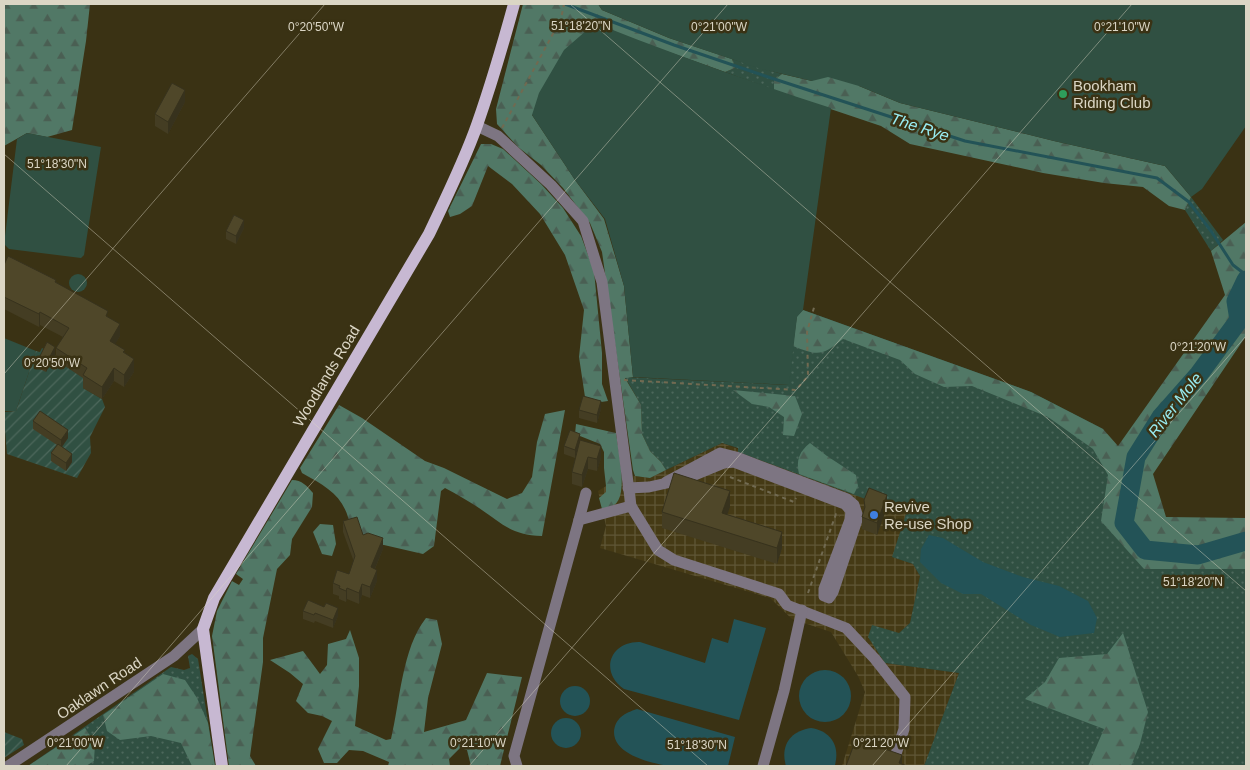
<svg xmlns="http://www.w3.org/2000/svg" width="1250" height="770" viewBox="0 0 1250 770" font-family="Arial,sans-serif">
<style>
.industrial{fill:url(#industrial-grid)}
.grass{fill:url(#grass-dots)}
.forest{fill:url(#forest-firs)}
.park{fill:#305042}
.garden{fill:url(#garden-furrows)}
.water{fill:#235357}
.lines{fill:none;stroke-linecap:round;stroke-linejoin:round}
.stream{stroke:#235357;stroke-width:3}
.river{stroke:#235357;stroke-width:19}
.path{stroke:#716a51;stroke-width:2;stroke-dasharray:4 4;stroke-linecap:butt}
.minor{stroke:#7d7582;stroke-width:11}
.major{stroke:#c7b8d2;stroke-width:12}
.wall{fill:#443d23}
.shaded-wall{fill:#37321d}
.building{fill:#4f4729;stroke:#37321d}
.ticks{fill:none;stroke:#dbd6c5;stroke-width:1;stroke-opacity:0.45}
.leisure-dot{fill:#2e9e5b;stroke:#3a3214;stroke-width:2}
.shop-dot{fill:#3f7fe0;stroke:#3a3214;stroke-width:2}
.labels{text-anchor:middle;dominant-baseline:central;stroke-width:5;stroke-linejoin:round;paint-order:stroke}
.poi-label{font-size:15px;fill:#dbd6c5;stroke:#3a3214;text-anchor:start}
.street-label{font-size:15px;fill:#dbd6c5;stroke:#3a3214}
.water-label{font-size:16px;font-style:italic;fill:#98ecf2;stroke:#3a3214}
.ticks-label{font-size:12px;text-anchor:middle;fill:#dbd6c5;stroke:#3a3214;stroke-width:5;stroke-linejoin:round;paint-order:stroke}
</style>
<defs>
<pattern id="industrial-grid" width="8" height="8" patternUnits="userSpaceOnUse" patternTransform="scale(1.25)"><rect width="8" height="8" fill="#453a15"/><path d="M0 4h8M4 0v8" fill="none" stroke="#5f5636"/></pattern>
<pattern id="grass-dots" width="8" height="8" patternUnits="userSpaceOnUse" patternTransform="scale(1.25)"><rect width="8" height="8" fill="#305042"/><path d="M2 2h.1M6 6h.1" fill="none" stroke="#4d685c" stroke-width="1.8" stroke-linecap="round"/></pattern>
<pattern id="forest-firs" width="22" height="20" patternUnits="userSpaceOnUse" patternTransform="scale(1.25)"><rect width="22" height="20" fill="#517866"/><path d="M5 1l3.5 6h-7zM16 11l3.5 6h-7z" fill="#4a5f53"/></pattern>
<pattern id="garden-furrows" width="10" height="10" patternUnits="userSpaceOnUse" patternTransform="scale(1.25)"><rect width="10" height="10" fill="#305042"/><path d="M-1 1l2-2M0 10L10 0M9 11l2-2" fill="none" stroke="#4d685c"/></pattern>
</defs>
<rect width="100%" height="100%" fill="#3a3214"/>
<path class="industrial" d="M722,443L738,449V452L854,494L907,511L893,557L913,564L920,576L910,623L899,633L885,663L959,673L924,766H842L865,692L858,676L831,632L792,619L770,598L600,548L606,526L598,491L621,477L635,476L650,478Z"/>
<g class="grass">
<path d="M732,59L782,74L774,80V90L725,72L735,68Z"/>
<path d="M1191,197L1223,240L1211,251L1185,210Z"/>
<path d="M803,310L1031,392L1103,429L1144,569H1246V766H924L959,673L885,663L868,637L872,625L899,633L910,623L920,576L913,564L892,557L907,511L891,505L887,507L738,452V448L722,443L666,470L661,462L650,451L642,434L641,405L625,377L788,385L797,316Z"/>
<path d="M192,654L198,659L215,766H28L171,667L184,670L190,668L188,656Z"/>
</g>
<g class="forest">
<path d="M4,4H90L86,41L72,130L47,137L27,133L4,146Z"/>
<path d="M523,4H598L602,10L669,38L732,59L735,68L725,72L666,51L532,115L575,180L604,219L624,286L633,377L625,378L641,405L642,434L650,451L661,462L666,470L650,478L635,476L633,470L602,252L590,223L563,188L541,165L518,147L497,124L496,109Z"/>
<path d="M843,11L859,86L900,103L1054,141L1165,166L1191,197L1185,210L1169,206L1143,187L1104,183L1043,173L910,144L881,126L774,90V80L782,74L812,81Z"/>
<path d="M481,144H491L503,149L541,184L563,208L581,236L594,271L602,353V384L608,401L601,402L585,397L579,357L584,310L565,255L540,214L512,184L488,166L472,206L460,214L450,217L448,211Z"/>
<path d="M1246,222V336L1153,474L1166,517L1246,518V569H1144L1101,521L1108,475L1093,449L1048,417L972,386L944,387L915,374L900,360L843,339C822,356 818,356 793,346L797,316L803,310L1031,392L1103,429L1118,446L1225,295L1211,251Z"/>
<path d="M733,390L795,396L802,414L794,436L783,435L784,417L769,407L752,404Z"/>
<path d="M339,405L362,418L425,461L444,468L507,499L522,493L532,477L537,442L545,414L565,410L542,536C511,535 503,524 479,508C468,501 457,494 445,488L441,491L434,546L423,554L384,545L371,544L351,530C346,497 329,488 302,473L300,468Z"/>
<path d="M576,424L616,433C618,449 629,496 614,505C611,507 605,508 602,509L599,498L606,492V486L604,468V452L600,444L575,434Z"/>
<path d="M810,443L827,456L856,475L858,486L854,494L799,474C796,460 799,452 810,443Z"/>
<path d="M292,480C302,480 307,486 313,493L312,507L292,539L290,555L277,569L263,638V662L250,756L256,766H229L212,636L217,611L232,581L239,585L243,579L236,574Z"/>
<path d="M320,524L333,525L336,544L332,556L322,554L313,532Z"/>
<path d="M426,618L437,620L442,644L428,698L424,732L466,720L487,673L522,677L500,766H471L467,750L460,748L449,759L450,766H388L389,762L363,751L349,750L337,763H324L318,749L332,721L322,716L308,713L296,701L303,684L290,673L270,660L303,651L320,674L327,665L328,644L346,639L350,630L359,658V686L355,726L386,740L391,739C400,702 402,648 426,618Z"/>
<path d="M1123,633L1148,712L1140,744L1131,766H1088L1104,729L1025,699L1045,682L1059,658L1107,654Z"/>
<path d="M163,674L185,680L197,698L208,723L215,766H192L181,743L151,736L120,740L107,731L103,715Z"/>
<path d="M85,728L95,743L94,761L86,766H28Z"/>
</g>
<g class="park">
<path d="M598,4H1246V126L1202,189L1191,197L1165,166L1054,141L900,103L859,86L828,77L812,81L758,68L669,38L602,10Z"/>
<path d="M595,23C673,54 751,82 831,108L803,310L797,317L789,385L633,377L624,286L605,219L575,180L532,115L539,93L564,50Z"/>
<path d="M27,133L101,147L84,255L81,258L9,249L4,244L17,139Z"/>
<circle cx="78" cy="283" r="9"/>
<path d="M4,338L36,351L16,411H4Z"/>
</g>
<g class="garden">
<path d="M42,348L58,357L56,360L87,380L83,388L102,399L105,407L90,437L91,453L77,478L7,454L5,430V412L16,411L36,351L40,352Z"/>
<path d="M4,732L22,739L24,745L4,758Z"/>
</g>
<g class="water">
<path d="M929,535L943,538L983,562L1023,577L1059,586L1088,601L1097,618L1094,633L1060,637L1031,625L981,594H963L941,583L920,562L921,549Z"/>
<path d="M734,619L766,628L739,720L624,689C599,672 610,641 640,642L705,663L712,638L728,643Z"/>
<circle cx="825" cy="696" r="26"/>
<circle cx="575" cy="701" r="15"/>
<path d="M637,709L735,737L728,766C710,766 687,769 669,766C651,763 614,755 614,732C615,718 625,713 637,709Z"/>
<circle cx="566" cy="733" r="15"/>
<path d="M811,728C831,731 840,746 835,765L786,766C780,746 790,731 811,728Z"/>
</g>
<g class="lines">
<path class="stream" d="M565,4L674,45L765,76L965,141L1157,178L1189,202L1211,231L1233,265L1246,275"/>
<path class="river" d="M1246,280L1236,301L1239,320L1199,374L1161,417L1136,457L1124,523L1145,550L1198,555L1246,541"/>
<g class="path">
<path d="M502,128L561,19L564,4"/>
<path d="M624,380L796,390L808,376L807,332L815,304"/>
<path d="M730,477L794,502L796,498"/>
<path d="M808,593L836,514L840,516"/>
</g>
<g class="minor">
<path d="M477,126L498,136L551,185L583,221L602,282L631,506L658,550L674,560L779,594L787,605L846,628L875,659L905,697L904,729L895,757"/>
<path d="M628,488L649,487L685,479L724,463L734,462L845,504L851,511L850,520L824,589V596L829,598L833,592L858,517L854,505L847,499L736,457L720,453L666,482"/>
<path d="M579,520L586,493"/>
<path d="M8,766L174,656L203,629"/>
<path d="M517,766L514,756L579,520L631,506"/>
<path d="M763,766L784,691L802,610"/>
</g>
<path class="major" d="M222,766L203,629L214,598L429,234C446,198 464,162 477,125C491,85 503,44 514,4"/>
</g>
<g class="wall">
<path d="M185,102L168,134L155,126V114Z"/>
<path d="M244,228L236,244L226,239V231Z"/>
<path d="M4,265L56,282L108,317L120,336L115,344L125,353L134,372L124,387L114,381L102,399L83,388V378L56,360V348L63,337L40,325L39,327L4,309Z"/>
<path d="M55,355L46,372L38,368V360Z"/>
<path d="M601,409L597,423L579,418V410Z"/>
<path d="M33,421L68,438L62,447L72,462L66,471L51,461V453L57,445L33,429Z"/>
<path d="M580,441L601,458L597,471L588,469L582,487L572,484V472L579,445L575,458L564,454V446Z"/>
<path d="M864,500L887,507L877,535L862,529V517L864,510Z"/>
<path d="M730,507L727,515L782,548L777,564L662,528V512Z"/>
<path d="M343,521L383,549L375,569L377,581L370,598L362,595L359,604L347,599L346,602L339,599V596L333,594V583L349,574L354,562L343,532Z"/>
<path d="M303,611L338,616L333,628L315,621L314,623L303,619Z"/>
</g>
<g class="shaded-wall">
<path d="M185,90V102L168,134V122Z"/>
<path d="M244,220V228L236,244V236Z"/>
<path d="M40,312V325L39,327V314Z"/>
<path d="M120,324V336L110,353V341Z"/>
<path d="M55,347V355L46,372V364Z"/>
<path d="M134,359V372L124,387V375Z"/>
<path d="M114,368V381L102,399V387Z"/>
<path d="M601,401V409L597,423V415Z"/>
<path d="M68,430V438L61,448V440Z"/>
<path d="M580,434V442L575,458V450Z"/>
<path d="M601,446V458L597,471V459Z"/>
<path d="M72,454V462L66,471V463Z"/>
<path d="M588,457V469L582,487V475Z"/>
<path d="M730,491V507L722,529V513Z"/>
<path d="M887,495V507L877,535V523Z"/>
<path d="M782,532V548L777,564V548Z"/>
<path d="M383,538V549L371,578V567Z"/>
<path d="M377,570V581L370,598V587Z"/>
<path d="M362,584V595L359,604V593Z"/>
<path d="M347,588V599L346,602V591Z"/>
<path d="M338,608V616L333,628V620Z"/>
<path d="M902,755V766L899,763Z"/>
</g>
<g class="building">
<path d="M172,83L185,90L168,122L155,114Z"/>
<path d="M234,215L244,220L236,236L226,231Z"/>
<path d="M8,256L56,280L55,282L108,311L106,316L120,324L110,341L125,350L123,352L134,359L124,375L114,368L102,387L83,375L87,368L56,348L69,328L40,312L39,314L4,297V265Z"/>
<path d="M47,342L55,347L46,364L38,360Z"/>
<path d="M583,396L601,401L597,415L579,410Z"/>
<path d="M40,411L68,430L61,440L33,421Z"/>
<path d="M570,430L580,434L575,450L564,446Z"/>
<path d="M580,440L601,446L597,459L588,457L582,475L572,472Z"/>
<path d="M58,444L72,454L66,463L51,453Z"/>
<path d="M674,473L730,491L722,513L782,532L777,548L662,512Z"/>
<path d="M869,488L887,495L877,523L862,517L865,507L864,500Z"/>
<path d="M357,517L363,535L368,533L383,538L371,567L377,570L370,587L362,584L359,593L347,588L346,591L339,588L340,586L333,583L337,570L349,574L355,556L343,521Z"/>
<path d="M308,600L324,607L326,603L338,608L333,620L315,613L314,615L303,611Z"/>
<path d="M856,739L902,755L899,763L907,766H846Z"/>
</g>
<path class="ticks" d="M570,4L1246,591M4,154L708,766M4,374L325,4M66,766L728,4M469,766L1132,4M872,766L1246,336"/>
<circle class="leisure-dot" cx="1063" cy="94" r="5"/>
<circle class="shop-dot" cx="874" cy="515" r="5"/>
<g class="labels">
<g class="poi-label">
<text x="1073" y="85">Bookham<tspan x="1073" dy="17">Riding Club</tspan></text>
<text x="884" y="506">Revive<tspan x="884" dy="17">Re-use Shop</tspan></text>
</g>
<g class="street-label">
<text transform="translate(326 376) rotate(-59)">Woodlands Road</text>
<text transform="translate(99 688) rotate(-34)">Oaklawn Road</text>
</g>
<g class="water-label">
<text transform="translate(920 127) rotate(18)">The Rye</text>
<text transform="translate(1175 405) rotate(-52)">River Mole</text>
</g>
</g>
<g class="ticks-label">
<text x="581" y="30">51°18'20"N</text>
<text x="316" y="31">0°20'50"W</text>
<text x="719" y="31">0°21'00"W</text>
<text x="1122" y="31">0°21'10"W</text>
<text x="57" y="168">51°18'30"N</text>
<text x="1198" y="351">0°21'20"W</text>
<text x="52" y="367">0°20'50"W</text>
<text x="1193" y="586">51°18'20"N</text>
<text x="75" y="747">0°21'00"W</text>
<text x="478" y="747">0°21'10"W</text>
<text x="881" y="747">0°21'20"W</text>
<text x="697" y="749">51°18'30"N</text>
</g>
<rect width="1250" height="770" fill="none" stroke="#dbd6c5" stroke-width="10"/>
</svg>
